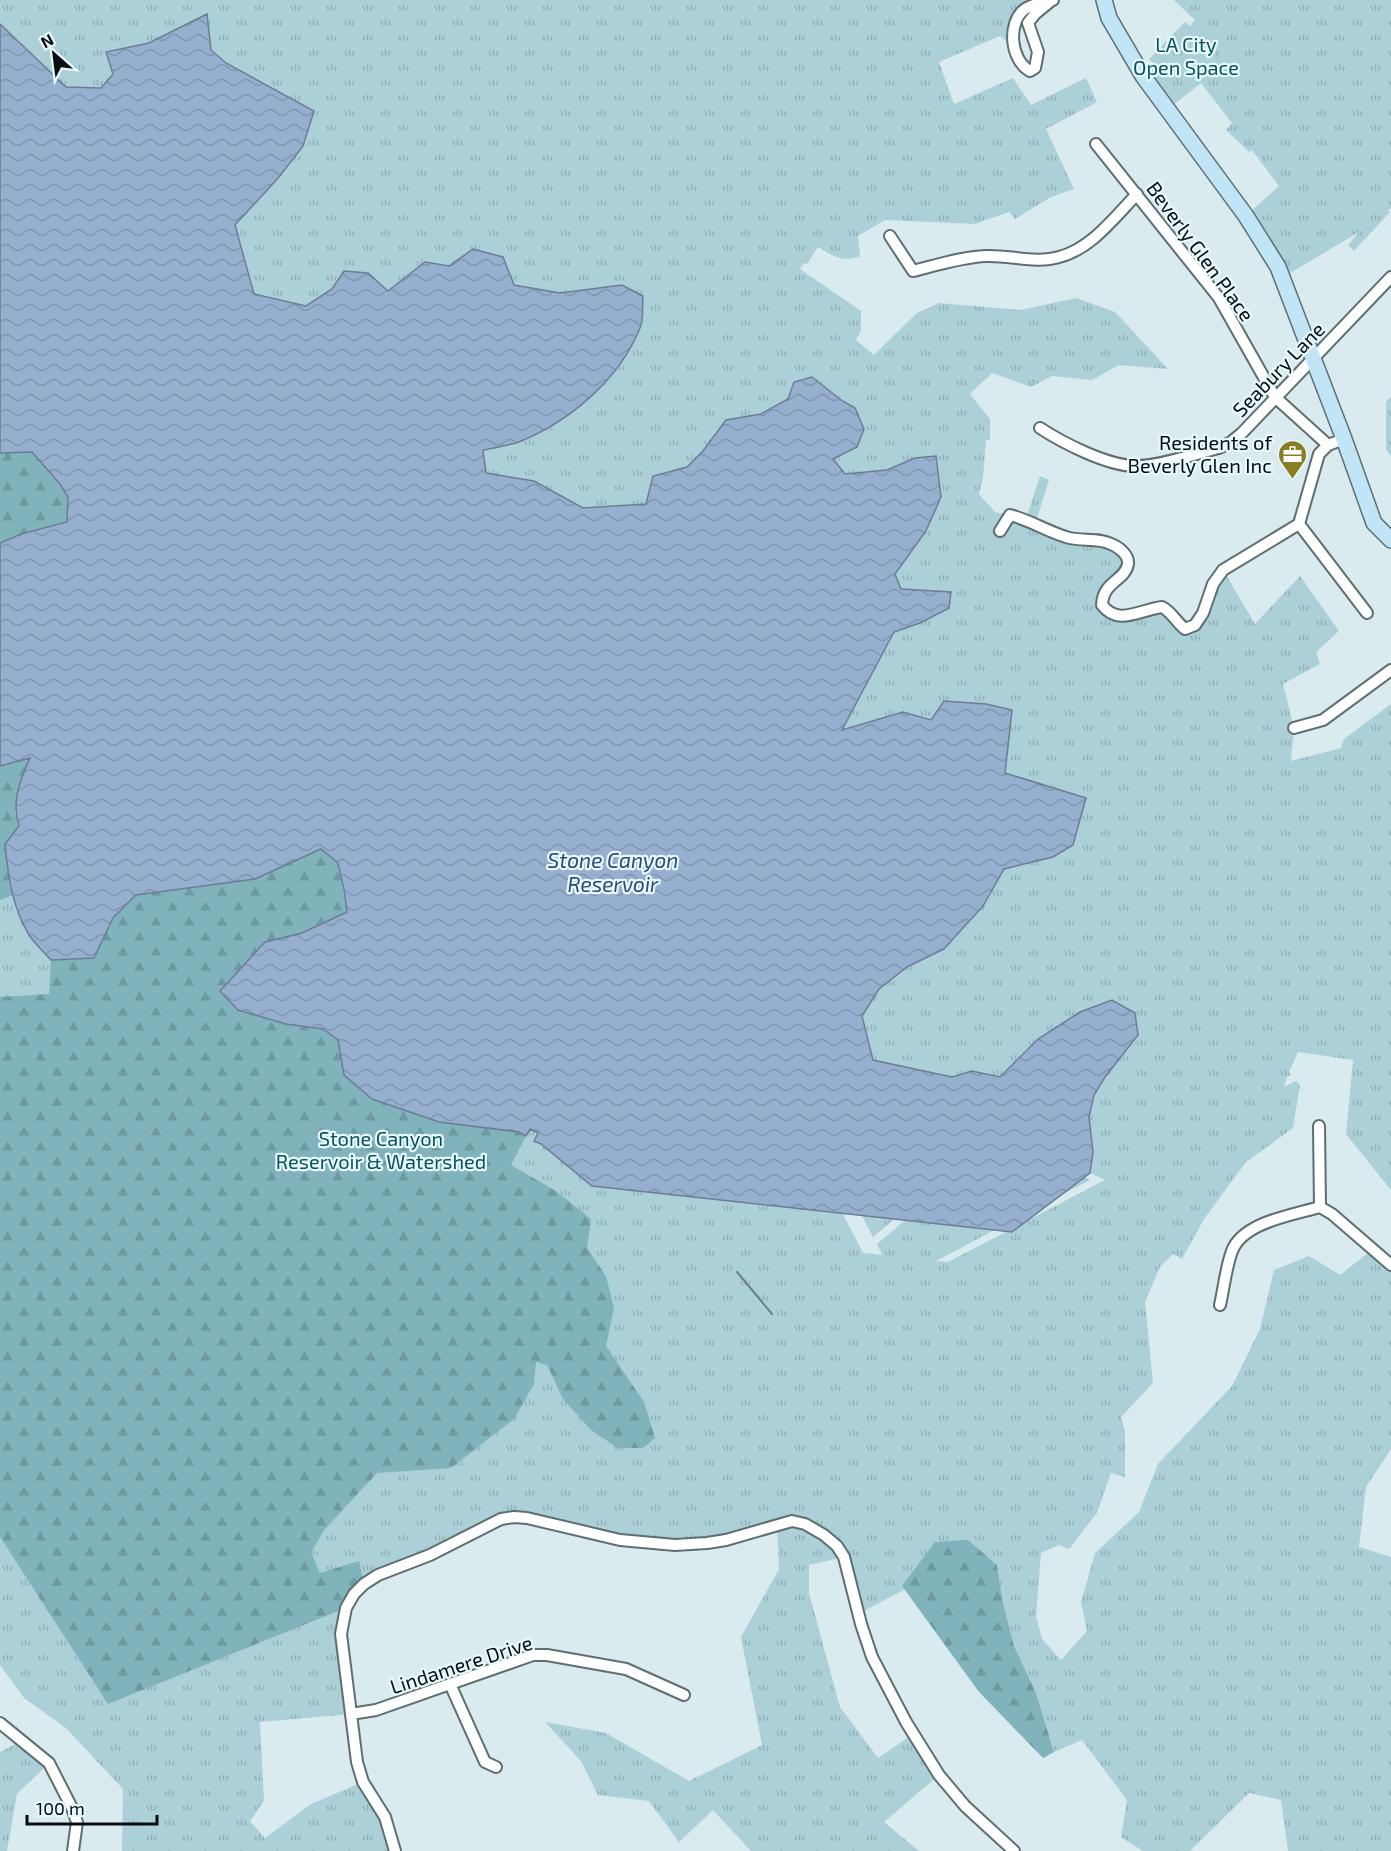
<svg xmlns="http://www.w3.org/2000/svg" width="1391" height="1851" viewBox="0 0 1391 1851" font-family="'Exo 2',sans-serif">
<style>
.grass{fill:url(#grass-tufts);fill-rule:evenodd}
.forest{fill:url(#forest-firs)}
.water{fill:url(#water-waves);stroke:#6b7e95;stroke-width:1.5}
.lines{fill:none;stroke-linecap:round;stroke-linejoin:round}
.stream{stroke:#6b7e95;stroke-width:2}
.minor-casing{stroke:#5e6e71;stroke-width:14}
.secondary-casing{stroke:#5e6e71;stroke-width:18}
.minor{stroke:#fff;stroke-width:10}
.secondary{stroke:#bfe5f6;stroke-width:15}
.labels{text-anchor:middle;dominant-baseline:central;stroke-width:4.5;stroke-linejoin:round;paint-order:stroke}
.park-label{font-size:20px;fill:#07525d;stroke:#e7f9fc}
.street-label{font-size:20px;fill:#080d0e;stroke:#e7f9fc}
.poi-label{font-size:20px;fill:#080d0e;stroke:#e7f9fc;text-anchor:end}
.water-label{font-size:21px;font-style:italic;fill:#294b77;stroke:#e7f9fc}
</style>
<defs>
<pattern id="grass-tufts" width="24" height="20" patternUnits="userSpaceOnUse" patternTransform="scale(1.5)"><rect width="24" height="20" fill="#abd0d8"/><path d="M3 7l-1-3M5 7V3M7 7l1-3M15 17l-1-3M17 17v-4M19 17l1-3" fill="none" stroke="#92b1b8"/></pattern>
<pattern id="forest-firs" width="22" height="20" patternUnits="userSpaceOnUse" patternTransform="scale(1.5)"><rect width="22" height="20" fill="#81b3bd"/><path d="M5 1l3.5 6h-7zM16 11l3.5 6h-7z" fill="#6e99a1"/></pattern>
<pattern id="water-waves" width="16" height="10" patternUnits="userSpaceOnUse" patternTransform="scale(1.5)"><rect width="16" height="10" fill="#96afcf"/><path d="M0 5q4-4 8 0t8 0" fill="none" stroke="#8095b1"/></pattern>
</defs>
<rect width="100%" height="100%" fill="#daebef"/>
<g class="grass">
<path d="M0,0H1053C1032,5 1021,7 1014,30L1010,31L1013,34L1006,41L1000,36L939,62L954,104L1013,78L1031,105L1086,78L1097,102L1046,129L1074,189L1051,197L1015,219L1009,212L975,224L885,220L858,236L860,256C843,263 833,256 818,247L807,264L804,263L800,269L861,311V330L856,340L874,355L917,313L939,303L1021,310L1076,298L1115,312L1168,369L1119,365L1092,380L1052,376L1031,387L992,373L970,394L990,419V440H986L983,477L979,494L995,512L1025,519L1066,537L1111,544L1124,553L1128,560L1127,567L1109,586L1102,596V605L1108,614L1120,617L1162,607C1172,612 1176,621 1185,629C1206,621 1204,604 1212,586C1215,580 1219,575 1223,570L1255,624L1300,576L1339,631L1316,652L1320,664L1283,684L1294,728L1291,761L1341,748L1344,739L1391,704V1190L1346,1134L1353,1060L1298,1052L1289,1072L1291,1075L1287,1077L1284,1087L1296,1081L1300,1085L1293,1128L1246,1162L1204,1219L1182,1259L1173,1254L1160,1267L1145,1302L1153,1383L1121,1417L1125,1431V1477L1111,1473L1097,1513L1069,1549L1059,1545L1041,1553L1036,1616L1042,1639L1061,1660L1087,1631L1081,1602L1095,1553L1139,1512L1158,1464L1232,1386L1260,1329L1274,1270L1309,1256L1340,1275L1373,1249L1391,1265V1449L1366,1487L1359,1547L1391,1557V1851H1288L1281,1800L1249,1793L1190,1851H1143L1121,1837L1127,1800L1082,1740L1054,1752L1036,1693L1014,1646L1003,1603L997,1565L979,1550L864,1611L862,1605L857,1607L844,1557L809,1565V1593L840,1707L878,1758L913,1734L939,1775L884,1822L919,1851H751L713,1810L679,1842L649,1801L598,1795L581,1761L545,1722L606,1733L689,1781L762,1745L741,1637L779,1569L777,1524C754,1532 730,1541 705,1544C644,1549 585,1533 527,1518L514,1517L501,1519L430,1555L378,1575L364,1584L362,1577L345,1593L338,1608L324,1586L173,1664L0,1466ZM232,67L244,73L291,161L286,168ZM344,271L351,272L396,357L453,327L403,280L409,274L461,323L527,287L538,289L467,328L484,345L533,427L641,322L634,339L539,432L529,436L477,350L459,333L400,364L468,494L539,484L550,490L472,501L533,614L594,546L567,500L580,507L601,542L643,540L728,451L714,437L718,431L734,445L767,410L788,399L740,451L790,499L844,483L869,472L888,470L847,491L794,506L816,578L885,551L906,554L922,524L909,461L917,458L930,523L926,531L905,561L886,559L817,586L825,612L862,659C881,638 884,626 912,616C921,614 928,612 936,615L920,623L894,632L854,702L833,720L843,727L842,730L846,729L909,768L986,811L1010,779L1017,784L993,815L1059,853L1051,857L988,822L920,917L952,939L948,945L914,921L765,1023C776,1040 814,1035 813,1058C813,1067 808,1077 805,1086L869,1043L870,1051L801,1099L834,1164L941,1075L951,1077L839,1172L873,1237L898,1216L963,1149L990,1134L987,1074L994,1076L998,1130L1108,1072L1100,1085L1003,1136L1090,1171V1173L1105,1180L948,1262L936,1261L1090,1180L995,1140L967,1156L903,1222L877,1244L882,1255L863,1253L786,1104L785,1097L797,1056L764,1044L754,1036L736,1010L727,989L725,952L722,942L700,898L680,909L342,274Z"/>
<path d="M1174,0H1391V208L1388,210L1390,212L1354,251L1348,245L1359,232L1282,278L1246,216L1279,186L1252,150L1249,152L1226,130L1232,123L1201,83L1168,109L1143,76L1154,64L1149,59L1185,22L1190,26L1195,20Z"/>
<path d="M1391,396V457L1386,449V402Z"/>
<path d="M1040,476L1049,480L1037,518L1027,516Z"/>
<path d="M0,1537L108,1703L346,1608L342,1622L351,1714L260,1722L264,1801L250,1821L265,1838L311,1804L363,1782L385,1817L395,1851H122L123,1789L66,1728L24,1698L0,1665Z"/>
<path d="M22,1741L49,1763L17,1794L7,1851H0V1752Z"/>
</g>
<g class="forest">
<path d="M32,452L60,484L68,497L67,522L21,534L0,543V453Z"/>
<path d="M30,758L15,813L19,826L9,881L13,895L0,900V766Z"/>
<path d="M321,849L338,863L347,913L302,933L265,942L221,992L238,1010L286,1024L323,1029L338,1040L344,1075L519,1132L526,1136L511,1165L556,1191L591,1219L587,1248L606,1276L614,1308L606,1346L644,1402L655,1438L643,1448H618L591,1430L563,1399L547,1365L536,1362L534,1384L514,1419L451,1468L377,1473L325,1529L311,1552L320,1573L359,1561L364,1584L346,1608L108,1704L0,1537V997L49,994L51,960L94,958L113,918L136,895L255,879Z"/>
<path d="M968,1540L997,1565L1003,1603L1014,1646L1036,1693L1054,1752L1043,1758L979,1692L902,1586L935,1542Z"/>
</g>
<path class="water" d="M207,14L211,50L226,63L314,111L303,146L279,177L235,225L254,294L306,306L332,289L344,271L368,273L388,291L425,262L449,266L473,249L503,257L514,285L560,293L622,285L643,296C642,306 644,319 640,328C619,380 570,421 519,442C507,446 494,448 483,450L486,473L534,481L583,508L646,504L653,476L687,467L703,451L726,420L761,414L788,399L794,382L812,377L841,400L855,408L864,429L857,447L833,459L845,474L887,470L915,458L936,456L941,497L926,531L895,574L901,589L951,592L949,608L920,623L894,632L842,730L903,712L931,720L944,701L986,704L1012,710L1005,773L1086,798L1073,845L1053,857L1004,869L983,906L944,949L907,967L879,989L862,1016L873,1060L952,1077L972,1071L1000,1077L1038,1039L1080,1012L1112,1000L1135,1013L1138,1035L1105,1077L1094,1095L1089,1117L1093,1152L1090,1173L1012,1232L592,1186L541,1144L534,1141L538,1133L530,1129L526,1136L519,1132L439,1122L372,1099L344,1075L338,1040L323,1029L286,1024L238,1010L220,991L265,942L302,933L347,912L344,890L338,863L321,849L255,879L136,895L113,918L94,958L51,960C44,952 35,944 29,935C12,907 8,875 5,844L19,826C11,802 20,780 30,758L0,766V543L21,534L67,522L68,497L60,484L32,452L0,453V24L66,87L101,88L113,74L106,52L149,43Z"/>
<g class="lines">
<path class="stream" d="M737,1272L772,1314"/>
<defs>
<g id="minor">
<path d="M1052,0L1035,14L1028,23L1038,52L1035,68L1030,71C1010,60 1007,22 1025,9C1033,4 1043,2 1052,0H1053"/>
<path d="M1096,144L1219,298L1275,397L1328,445"/>
<path d="M890,236L913,271C937,265 962,257 986,256C1010,255 1036,264 1059,257C1091,249 1115,217 1137,194"/>
<path d="M1040,428C1063,443 1106,465 1134,466C1154,468 1198,453 1219,448L1231,442L1242,433L1391,277"/>
<path d="M1299,524L1367,613"/>
<path d="M1000,531L1010,515C1030,520 1046,531 1066,537C1080,542 1098,537 1111,544C1119,547 1129,555 1128,564C1125,581 1103,581 1102,605C1118,626 1139,610 1162,607C1172,612 1176,622 1185,629L1195,625L1203,613L1213,584L1223,570L1299,524L1319,454L1328,445L1344,439"/>
<path d="M1294,728L1323,720L1391,670"/>
<path d="M1319,1126L1320,1207"/>
<path d="M1220,1305C1224,1287 1226,1267 1232,1251C1243,1222 1293,1215 1320,1207L1332,1214L1391,1265"/>
<path d="M450,1684L485,1762L496,1767"/>
<path d="M351,1714L376,1710L533,1655H547L626,1669L684,1695"/>
<path d="M0,1723L49,1763L72,1808L77,1822L73,1851"/>
<path d="M395,1851L385,1817L363,1782L357,1762L341,1634L346,1608L354,1594L364,1584L378,1575L430,1555L501,1519L514,1517L527,1518L620,1540L675,1545L707,1543L726,1540L792,1521L805,1524L824,1535L837,1546L844,1557L861,1624L872,1657L906,1722L939,1775L965,1806L1014,1851"/>
</g>
<path id="secondary" d="M1104,0L1109,18L1143,76L1246,216L1278,267L1344,439L1374,523L1391,540"/>
</defs>
<use href="#minor" class="minor-casing"/>
<use href="#secondary" class="secondary-casing"/>
<use href="#minor" class="minor"/>
<use href="#secondary" class="secondary"/>
</g>
<defs>
<symbol id="office-pin" viewBox="-11 -11 22 30"><path d="M0 17L-7.5 6A9.5 9.5 0 1 1 7.5 6Z" fill="#8a7e24" stroke="#e7f9fc"/><path d="M-6-3h4V-5.5h4V-3h4V5H-6ZM-1-4.5V-3h2v-1.5ZM-6 0V1H6V0Z" fill="#fff"/></symbol>
</defs>
<g fill-rule="evenodd">
<use href="#office-pin" x="1276" y="438" width="33" height="45"/>
</g>
<g class="labels">
<g class="park-label">
<text x="1186" y="44">LA City<tspan x="1186" dy="23">Open Space</tspan></text>
<text x="381" y="1138">Stone Canyon<tspan x="381" dy="23">Reservoir &amp; Watershed</tspan></text>
</g>
<g class="street-label">
<text transform="translate(1201 251) rotate(54)">Beverly Glen Place</text>
<text transform="translate(1278 369) rotate(-46)">Seabury Lane</text>
<text transform="translate(461 1664) rotate(-18)">Lindamere Drive</text>
</g>
<g class="poi-label">
<text x="1272" y="442">Residents of<tspan x="1272" dy="23">Beverly Glen Inc</tspan></text>
</g>
<g class="water-label">
<text x="613" y="859">Stone Canyon<tspan x="613" dy="24">Reservoir</tspan></text>
</g>
</g>
<g transform="translate(54 54) rotate(332)" stroke="#e7f9fc" stroke-width="4.5" paint-order="stroke">
<path d="M0-4.5L10 22L0 15L-10 22Z" fill="#080d0e"/>
<text y="-9" font-size="16" font-weight="bold" text-anchor="middle" fill="#080d0e">N</text>
</g>
<path d="M27 1815v9h130v-9" fill="none" stroke="#080d0e" stroke-width="3"/>
<text x="36" y="1815" font-size="18" fill="#080d0e" stroke="#e7f9fc" stroke-width="4.5" paint-order="stroke">100 m</text>
</svg>
